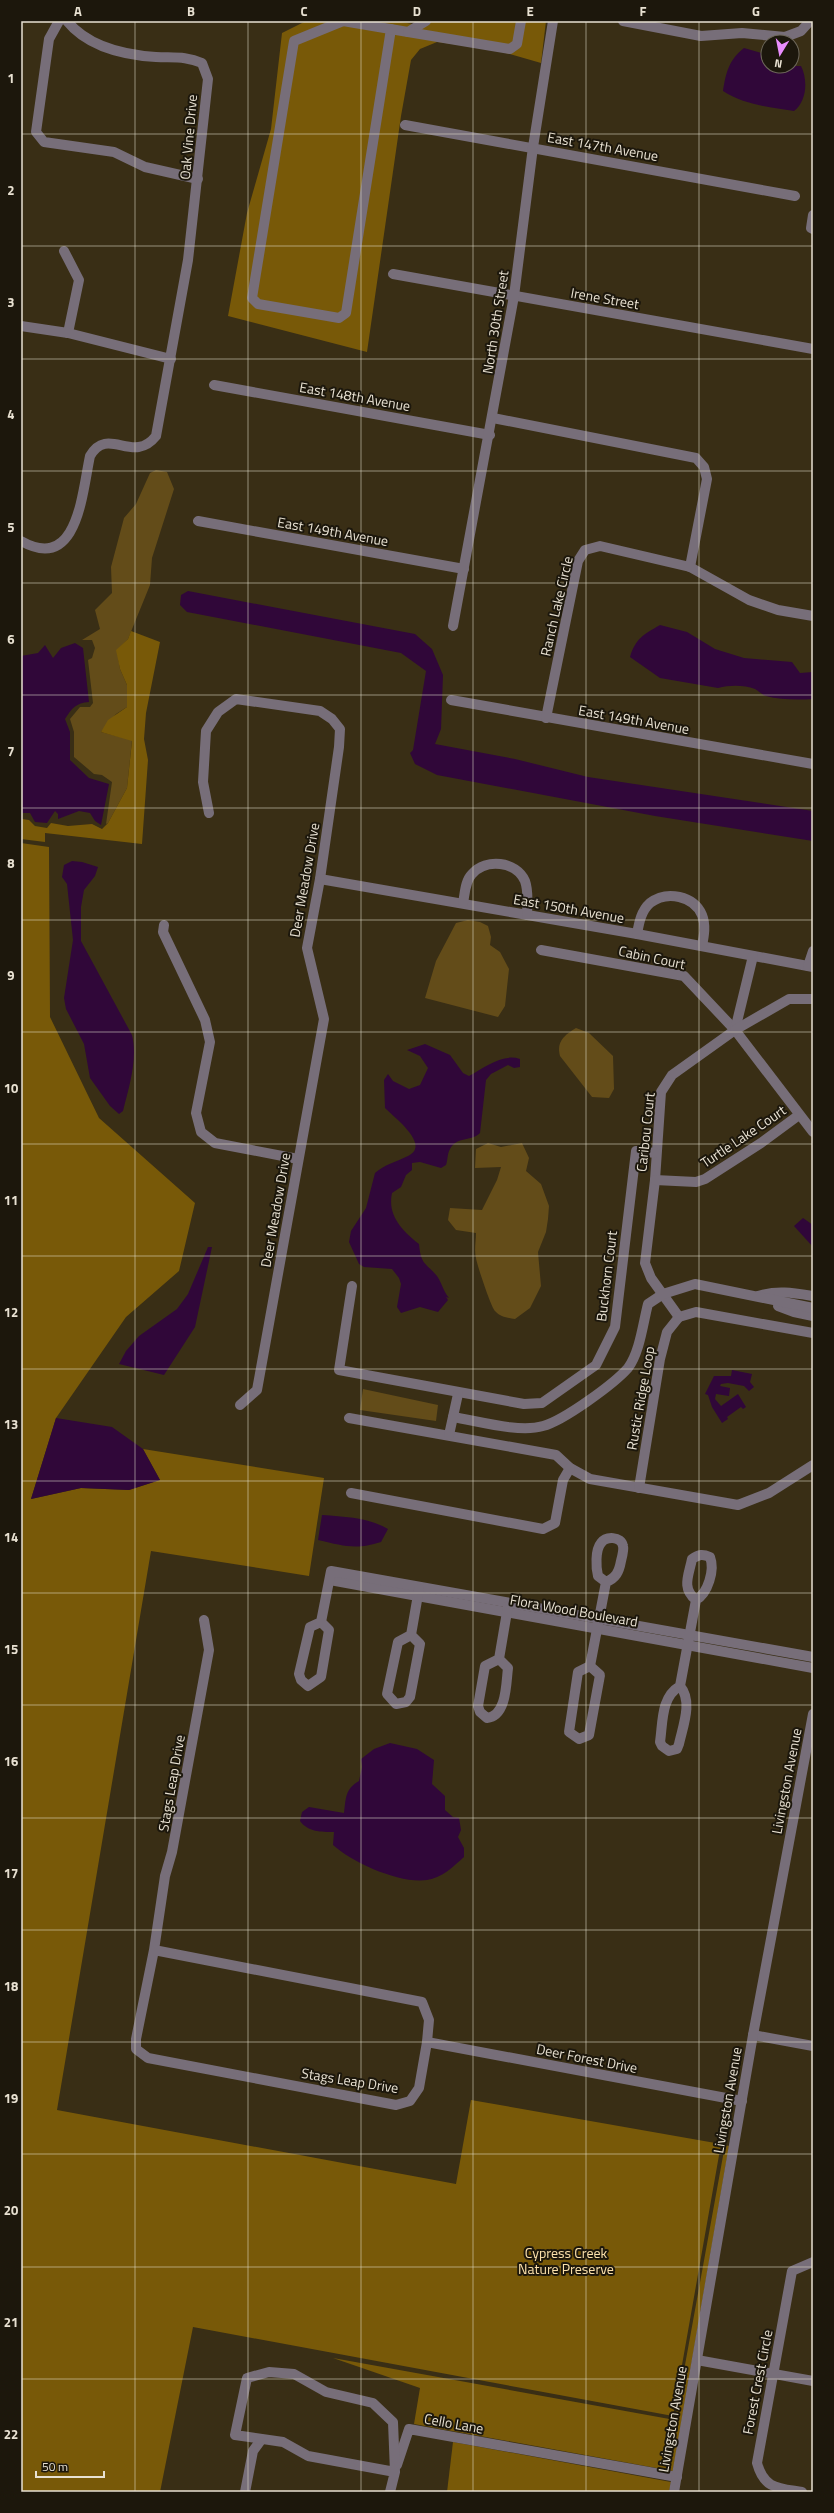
<svg xmlns="http://www.w3.org/2000/svg" width="834" height="2513" viewBox="0 0 834 2513" font-family="'Titillium Web',sans-serif">
<style>
.green{fill:#634c19}
.forest{fill:#785908}
.water{fill:#300739}
.lines{fill:none;stroke-linecap:round;stroke-linejoin:round}
.minor{stroke:#776e79;stroke-width:10}
.grid{fill:none;stroke:#e8e1d2;stroke-width:1;stroke-opacity:0.55}
.labels{text-anchor:middle;dominant-baseline:central;stroke-width:4;stroke-linejoin:round;paint-order:stroke}
.street-label{font-size:14px;fill:#e8e1d2;stroke:#1c170c}
.park-label{font-size:14px;fill:#fce1ab;stroke:#1c170c}
.neatline{fill:none;stroke:#e8e1d2;stroke-width:1.5}
.grid-label{font-size:13px;text-anchor:middle;font-weight:bold;fill:#e8e1d2}
</style>
<rect width="100%" height="100%" fill="#392e15"/>
<g class="green">
<path d="M156,470L167,472L174,489L152,558L150,585L128,639L117,650L120,669L127,685V707L116,714L101,732L132,740L127,788L108,823L106,824L112,782L102,775L94,774L74,757V732L70,719L80,707H90L93,703L88,660L92,658L95,648L92,640H82L100,629L95,610L112,593L111,567L124,518L136,504L150,473Z"/>
<path d="M468,920L480,922L488,926L491,937L490,945L500,952L509,969L505,1006L498,1017L425,998L436,961L456,923Z"/>
<path d="M576,1028L589,1033L613,1056L614,1089L609,1098L592,1097L560,1056C556,1041 565,1035 576,1028Z"/>
<path d="M488,1143L501,1147L522,1143L529,1158L526,1171L541,1184L549,1206L548,1219L546,1232L538,1252L541,1286L530,1308L515,1319C508,1318 500,1317 495,1311C491,1307 477,1265 476,1258C474,1250 476,1241 476,1233L456,1230L448,1220L450,1208L482,1210L497,1180L501,1167L475,1168L476,1149Z"/>
<path d="M363,1389L438,1405L436,1421L360,1410Z"/>
</g>
<g class="forest">
<path d="M306,21H396L418,25L420,21H546L541,63L492,49L437,42L420,49L411,60L401,116L367,352L228,316L247,213L271,129L282,33Z"/>
<path d="M131,631L160,642L146,713L144,739L148,760L142,844L45,833V842L21,839L22,819L29,820L35,826L47,828L51,823L68,826L92,824L102,829L108,823L127,788L132,741L101,732L108,720L127,707V685L120,669L116,650L128,639Z"/>
<path d="M21,843L49,847L50,1017L99,1118L195,1203L179,1271L126,1317L56,1418L31,1499L81,1488L129,1490L160,1480L143,1449L324,1478L309,1576L151,1551L57,2110L456,2184L471,2100L721,2144L673,2416L193,2327L160,2492H21Z"/>
<path d="M725,2145L729,2146L673,2471L414,2424L420,2388L333,2358L675,2420Z"/>
<path d="M453,2442L671,2482L669,2492H447Z"/>
</g>
<g class="water">
<path d="M744,48L768,55V66H801C808,80 807,101 794,111C769,107 745,105 723,91C726,72 729,60 744,48Z"/>
<path d="M188,591L415,634L432,649L443,675L441,729L435,744L515,759L588,777L813,811V841L655,816L437,775L415,764L410,753L413,750L426,671L401,653L187,612L180,605L181,595Z"/>
<path d="M660,625L687,632L715,649L744,658L792,662L800,673L813,672V699C799,700 780,700 766,696C762,695 759,691 755,689C744,685 730,685 718,688L660,678L630,657C636,638 643,635 660,625Z"/>
<path d="M75,643L83,648L89,702C76,703 72,708 65,719L70,732V760L89,778L109,784L101,825L95,821L90,813L79,811L58,819V814L55,811L47,823L35,822L30,813H21V656L38,653L45,645L53,658L61,648Z"/>
<path d="M72,861L82,862L98,867L95,876L84,890L81,907V941L132,1035C138,1059 129,1087 123,1111L119,1114L110,1106L90,1078L84,1044L66,1009L64,998L73,940L67,884L62,877L64,865Z"/>
<path d="M425,1044L450,1055L463,1073L469,1076C484,1068 502,1053 520,1059V1067L514,1068L508,1065L491,1074L486,1080L480,1133C471,1142 457,1136 450,1149C447,1154 448,1160 446,1165L441,1168L420,1162L412,1163V1170L406,1175L401,1187L392,1193C387,1216 403,1231 419,1244C421,1265 425,1262 437,1276C442,1283 443,1291 449,1298L446,1297L448,1300L438,1312L420,1307L401,1313L397,1307L401,1284L399,1278L392,1269L364,1267L359,1264L349,1242L351,1231L366,1208L375,1173C385,1164 396,1162 408,1156C431,1145 395,1118 385,1108L384,1080L388,1074L393,1081L409,1089L420,1085L428,1068L420,1056L407,1050Z"/>
<path d="M803,1218L813,1225V1247L794,1226Z"/>
<path d="M208,1247H212L195,1327L164,1375L119,1364L126,1351L139,1336L177,1309L188,1294Z"/>
<path d="M732,1370L752,1374L750,1382L754,1387L749,1391L744,1386L728,1383L721,1384L720,1386L730,1388L729,1396L716,1394L715,1399L721,1406L738,1394L746,1407L743,1409L741,1407L727,1417L728,1419L722,1423L712,1407L708,1395L705,1394L714,1376H731Z"/>
<path d="M56,1418L112,1427L143,1449L160,1480L129,1490L81,1488L31,1499Z"/>
<path d="M322,1515C346,1517 367,1517 388,1529L381,1542C356,1550 344,1546 318,1540Z"/>
<path d="M390,1743L417,1749L434,1760L432,1784L445,1796V1810L453,1817L459,1818L461,1830L458,1837L464,1848V1857C454,1866 442,1878 427,1880C400,1884 353,1863 333,1845L334,1832C321,1832 308,1832 300,1821L302,1812L309,1807L344,1813C346,1798 345,1789 359,1781L362,1767L361,1759L374,1749Z"/>
</g>
<g class="lines">
<g class="minor">
<path d="M59,21L49,39L36,132L44,142L114,152L145,167L198,179"/>
<path d="M343,21L294,41L252,298L258,304L339,318L346,313L391,29"/>
<path d="M343,21L408,32L426,21"/>
<path d="M623,21L701,36L742,33L785,37L801,31L810,21"/>
<path d="M408,32L510,49L517,44L521,21"/>
<path d="M405,125L795,196"/>
<path d="M813,215L811,228L813,229"/>
<path d="M64,251L79,280L68,333"/>
<path d="M393,274L813,349"/>
<path d="M21,326L68,333L171,359"/>
<path d="M214,385L490,435"/>
<path d="M493,418L696,458L704,467L707,479L690,567"/>
<path d="M198,521L464,569"/>
<path d="M21,541C78,573 82,493 90,456C108,425 133,465 156,436L188,260L208,79L202,63C186,56 173,58 156,57C124,55 88,47 67,21"/>
<path d="M453,626L514,296L533,147L553,21"/>
<path d="M451,700L813,764"/>
<path d="M546,718L578,561L585,550L600,546L690,567L749,600L778,610L813,616"/>
<path d="M209,813L203,782L206,731L218,712L236,699L320,711L332,719L340,729L339,747L320,879L307,948L324,1019L257,1390L240,1405"/>
<path d="M320,879L637,934L813,967"/>
<path d="M463,903C465,893 465,881 472,874C486,858 516,861 525,881C529,892 527,905 527,915"/>
<path d="M164,925L163,932L205,1020L210,1042L196,1113L201,1132L215,1143L298,1159"/>
<path d="M637,934C639,923 641,911 650,903C667,890 694,896 702,915C706,925 704,936 702,946"/>
<path d="M541,950L684,976L735,1030L813,1132"/>
<path d="M753,956L735,1030L672,1075L661,1092L655,1180L645,1263L651,1278L679,1317L696,1312L813,1333"/>
<path d="M808,966L813,951"/>
<path d="M735,1030L789,999H813"/>
<path d="M655,1180L696,1182L705,1179L761,1143L799,1115"/>
<path d="M352,1286L339,1370L524,1404L542,1403L596,1365L615,1327L636,1151L656,1153"/>
<path d="M758,1296C777,1290 794,1293 813,1296"/>
<path d="M778,1306L794,1312L813,1316"/>
<path d="M453,1417C478,1421 519,1433 543,1426C563,1421 614,1384 628,1368C640,1352 643,1323 648,1304L663,1294L695,1284L813,1308"/>
<path d="M349,1418L556,1455L570,1468L590,1479L738,1505L769,1493L813,1465"/>
<path d="M449,1435L458,1394"/>
<path d="M639,1488L660,1359L667,1332L679,1317"/>
<path d="M351,1493L543,1529L555,1523L563,1480L570,1468"/>
<path d="M330,1580L813,1668"/>
<path d="M321,1622L310,1627L299,1674L301,1680L308,1686L321,1677L329,1630L321,1622L331,1571L813,1657"/>
<path d="M411,1635L398,1642L387,1694L396,1704L406,1702L410,1697L420,1644L411,1635L419,1589"/>
<path d="M499,1659L485,1666L478,1706L480,1712L487,1718C507,1716 506,1683 508,1668L499,1659L508,1606"/>
<path d="M590,1666L578,1672L569,1732L579,1739L589,1735L600,1675L590,1666L606,1582C616,1578 619,1572 621,1561C622,1557 624,1550 623,1546C621,1536 606,1536 601,1543C595,1550 596,1568 598,1576L606,1582"/>
<path d="M680,1686C661,1697 663,1721 660,1742L662,1746L669,1751L677,1749L679,1744C683,1726 693,1701 680,1686L696,1600C708,1593 715,1570 710,1557C703,1554 699,1554 692,1559C689,1575 681,1588 696,1600"/>
<path d="M154,1950L422,2002L429,2020L427,2042L419,2088L410,2101L396,2105L148,2058L136,2049V2039L154,1950L165,1876L172,1852L209,1650L204,1620"/>
<path d="M753,2035L813,2046"/>
<path d="M427,2042L742,2101"/>
<path d="M697,2360L813,2381"/>
<path d="M397,2465L409,2429L677,2477"/>
<path d="M245,2492L253,2451L261,2440"/>
<path d="M390,2492L395,2472L393,2422L373,2403L326,2392L294,2374L269,2372L247,2378L235,2435L283,2442L308,2456L395,2472"/>
<path d="M674,2492L753,2035L813,1714"/>
<path d="M802,2492C778,2488 764,2489 757,2463L792,2271L813,2262"/>
</g>
</g>
<path class="grid" d="M135,21V2492M248,21V2492M361,21V2492M473,21V2492M586,21V2492M699,21V2492M21,134H813M21,246H813M21,359H813M21,471H813M21,583H813M21,695H813M21,808H813M21,920H813M21,1032H813M21,1144H813M21,1256H813M21,1369H813M21,1481H813M21,1593H813M21,1705H813M21,1818H813M21,1930H813M21,2042H813M21,2154H813M21,2267H813M21,2379H813"/>
<g class="labels">
<g class="street-label">
<text transform="translate(188 137) rotate(-85)">Oak Vine Drive</text>
<text transform="translate(603 146) rotate(10)">East 147th Avenue</text>
<text transform="translate(605 298) rotate(10)">Irene Street</text>
<text transform="translate(495 322) rotate(-81)">North 30th Street</text>
<text transform="translate(355 396) rotate(10)">East 148th Avenue</text>
<text transform="translate(333 531) rotate(10)">East 149th Avenue</text>
<text transform="translate(556 606) rotate(-77)">Ranch Lake Circle</text>
<text transform="translate(634 719) rotate(10)">East 149th Avenue</text>
<text transform="translate(304 880) rotate(-80)">Deer Meadow Drive</text>
<text transform="translate(569 908) rotate(10)">East 150th Avenue</text>
<text transform="translate(652 957) rotate(12)">Cabin Court</text>
<text transform="translate(645 1132) rotate(-84)">Caribou Court</text>
<text transform="translate(743 1136) rotate(-34)">Turtle Lake Court</text>
<text transform="translate(275 1210) rotate(-80)">Deer Meadow Drive</text>
<text transform="translate(606 1276) rotate(-83)">Buckhorn Court</text>
<text transform="translate(640 1398) rotate(-80)">Rustic Ridge Loop</text>
<text transform="translate(574 1610) rotate(10)">Flora Wood Boulevard</text>
<text transform="translate(786 1781) rotate(-79)">Livingston Avenue</text>
<text transform="translate(171 1783) rotate(-80)">Stags Leap Drive</text>
<text transform="translate(587 2058) rotate(11)">Deer Forest Drive</text>
<text transform="translate(350 2080) rotate(9)">Stags Leap Drive</text>
<text transform="translate(727 2100) rotate(-80)">Livingston Avenue</text>
<text transform="translate(757 2382) rotate(-79)">Forest Crest Circle</text>
<text transform="translate(672 2419) rotate(-80)">Livingston Avenue</text>
<text transform="translate(454 2423) rotate(10)">Cello Lane</text>
</g>
<g class="park-label">
<text x="566" y="2252">Cypress Creek<tspan x="566" dy="16">Nature Preserve</tspan></text>
</g>
</g>
<rect width="834" height="2513" fill="none" stroke="#1c170c" stroke-width="44"/>
<g transform="translate(780 54) rotate(190)"><circle r="19" fill="#1c170c" stroke="#6e685b"/>
<path d="M0-3L7 15L0 10L-7 15Z" fill="#e98dfe"/>
<text y="-6" font-size="11" font-weight="bold" text-anchor="middle" fill="#e8e1d2">N</text>
</g>
<path d="M36 2471v6h68v-6" fill="none" stroke="#e8e1d2" stroke-width="2"/>
<text x="42" y="2471" font-size="12" fill="#e8e1d2" stroke="#1c170c" stroke-width="3" paint-order="stroke">50 m</text>
<rect x="22" y="22" width="790" height="2469" class="neatline"/>
<g class="grid-label">
<text x="78" y="16">A</text>
<text x="191" y="16">B</text>
<text x="304" y="16">C</text>
<text x="417" y="16">D</text>
<text x="530" y="16">E</text>
<text x="643" y="16">F</text>
<text x="756" y="16">G</text>
<text x="11" y="83">1</text>
<text x="11" y="195">2</text>
<text x="11" y="307">3</text>
<text x="11" y="419">4</text>
<text x="11" y="532">5</text>
<text x="11" y="644">6</text>
<text x="11" y="756">7</text>
<text x="11" y="868">8</text>
<text x="11" y="980">9</text>
<text x="11" y="1093">10</text>
<text x="11" y="1205">11</text>
<text x="11" y="1317">12</text>
<text x="11" y="1429">13</text>
<text x="11" y="1542">14</text>
<text x="11" y="1654">15</text>
<text x="11" y="1766">16</text>
<text x="11" y="1878">17</text>
<text x="11" y="1991">18</text>
<text x="11" y="2103">19</text>
<text x="11" y="2215">20</text>
<text x="11" y="2327">21</text>
<text x="11" y="2439">22</text>
</g>
</svg>
